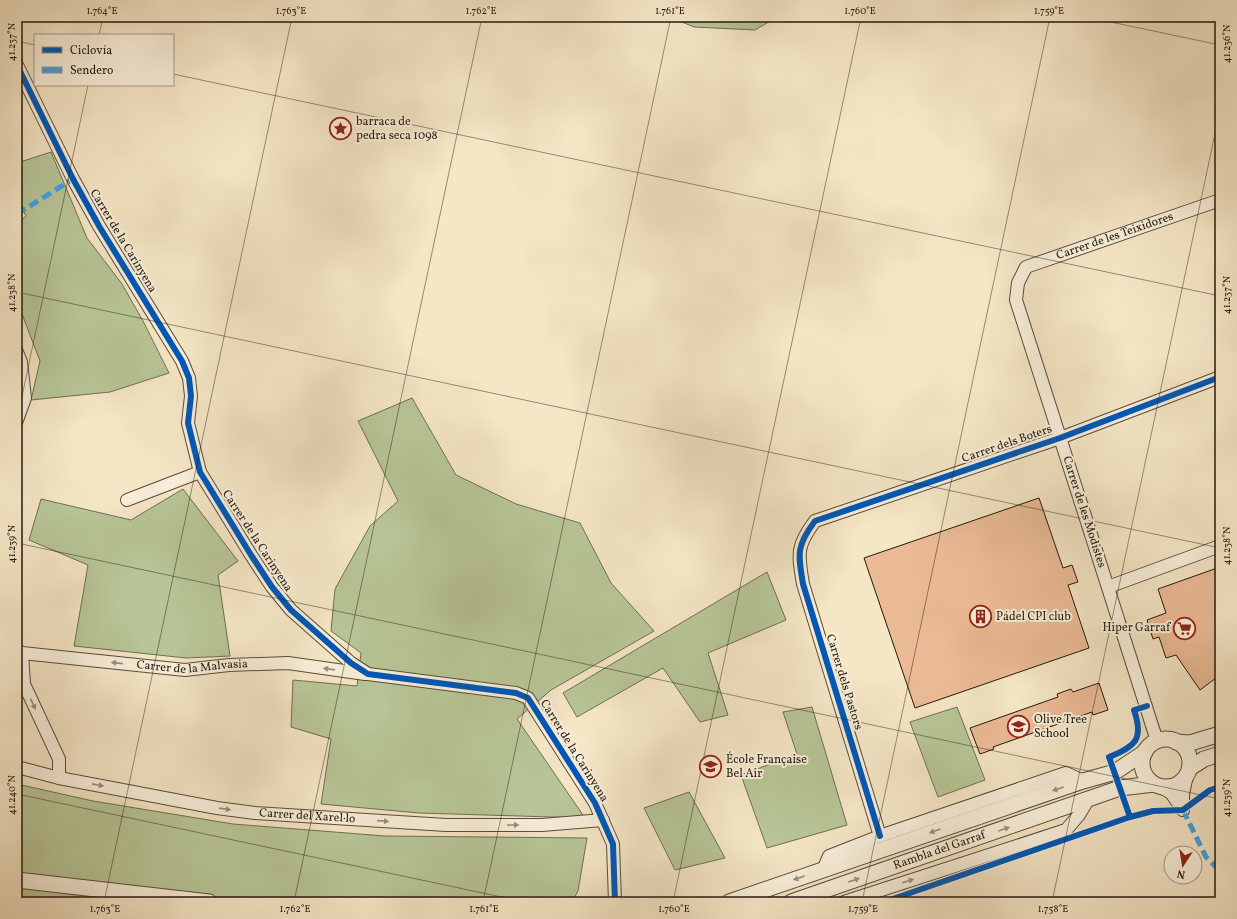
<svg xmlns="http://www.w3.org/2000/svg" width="1237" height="919" viewBox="0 0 1237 919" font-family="Vollkorn,serif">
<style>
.green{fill:#b8c697;stroke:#6e6f52}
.building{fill:#ebbb95;stroke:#23180c}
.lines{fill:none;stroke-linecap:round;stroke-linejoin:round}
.minor-casing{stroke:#584c3a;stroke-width:14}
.tertiary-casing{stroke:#584c3a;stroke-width:17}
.minor{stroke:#f8efda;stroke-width:12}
.tertiary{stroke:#f8efda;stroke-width:15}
.quiet{stroke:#3ea2e9;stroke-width:5;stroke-dasharray:10 5;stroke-linecap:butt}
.cycleway-casing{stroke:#f8efda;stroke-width:8}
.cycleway{stroke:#0057b8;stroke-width:6}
.oneway{fill:#988e7d}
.ticks{fill:none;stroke:#23180c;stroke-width:1;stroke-opacity:0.45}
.labels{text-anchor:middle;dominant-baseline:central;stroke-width:4;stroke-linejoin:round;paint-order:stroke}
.poi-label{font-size:12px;fill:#23180c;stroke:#f8efda;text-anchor:start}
.street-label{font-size:12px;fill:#23180c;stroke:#f8efda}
.neatline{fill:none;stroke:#23180c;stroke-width:1.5}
.ticks-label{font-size:10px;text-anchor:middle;fill:#23180c}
</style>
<rect width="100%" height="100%" fill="#f5e6c6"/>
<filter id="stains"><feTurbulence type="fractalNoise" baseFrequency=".005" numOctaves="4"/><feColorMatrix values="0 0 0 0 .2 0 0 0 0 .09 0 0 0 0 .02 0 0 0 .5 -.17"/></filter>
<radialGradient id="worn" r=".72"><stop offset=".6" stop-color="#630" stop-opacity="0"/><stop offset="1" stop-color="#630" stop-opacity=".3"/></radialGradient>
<g class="green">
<path d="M670,17H777L755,30L694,27Z"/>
<path d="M51,152L87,238L122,284L143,321L169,373L110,392L31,400L40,361L17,301V224L26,216L17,199V163Z"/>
<path d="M412,398L456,475L516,504L580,523L611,583L654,631L551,690L517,719L585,818L419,813L321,804L331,739L291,727L293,680L357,686L361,653L331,631L335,589L370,526L398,501L358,421Z"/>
<path d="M183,489L238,561L218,575L230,656L186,658L74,646L88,565L29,540L41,499L131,520Z"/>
<path d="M767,572L786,620L708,653L728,715L700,722L663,668L577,717L563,693Z"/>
<path d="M812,707L847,825L767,848L741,775L797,754L783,712Z"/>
<path d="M957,707L985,780L938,797L910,722Z"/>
<path d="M17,784L93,801L233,824L385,836L587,838L578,891L572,902H17Z"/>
<path d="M689,792L725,858L675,870L644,808Z"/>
</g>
<g class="building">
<path d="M1039,498L1063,568L1072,565L1078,582L1068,585L1089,648L915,708L864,558Z"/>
<path d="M1220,567V675L1200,690L1176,655L1166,658L1159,637L1153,639L1147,620L1166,613L1158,589Z"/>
<path d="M1099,683L1108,710L1093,715L1092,712L993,747L994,749L980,754L970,728L1058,697L1057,694L1071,689L1073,692Z"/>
</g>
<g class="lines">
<defs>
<g id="minor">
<path d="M17,65L73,179L99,226L182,361L189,378L191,396L188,423L200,472L251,555L272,587L291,610L351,663L368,674L516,693L528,698L595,803L613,844L615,902"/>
<path d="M17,352L21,362L25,398L17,420"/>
<path d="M127,500L200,472"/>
<path d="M1108,587L1220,546"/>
<path id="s1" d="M17,650L22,653L185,670L229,665L288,663L365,674"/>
<path d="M22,653L24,684L59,759V778"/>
<path id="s2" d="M1157,741L1016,300L1018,283L1026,267L1220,200"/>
<path id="s3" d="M17,767L59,778L217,808L255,813L446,825H542L603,820"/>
<path d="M1161,787L1171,793L1183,810"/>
<path d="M1183,810V794L1187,775"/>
<path d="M880,836L803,584C798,554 796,546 815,521L1060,438L1220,377"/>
<path d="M823,870L829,856L880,836L1066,773L1083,781"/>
<path d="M844,902L1066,830L1079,815L1088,800"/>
</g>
<g id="tertiary">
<circle cx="1166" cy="763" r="24"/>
<path d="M1176,742L1190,743L1220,734"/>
<path d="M1190,768L1204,759L1220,754"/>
<path d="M17,880L209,902"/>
<path d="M729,902L1083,781L1115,772L1145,752"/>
<path id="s4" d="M791,902L1120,788L1154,784"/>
</g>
</defs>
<use href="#minor" class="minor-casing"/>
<use href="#tertiary" class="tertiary-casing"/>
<use href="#minor" class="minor"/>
<use href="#tertiary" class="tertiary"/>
<g class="quiet">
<path d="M17,214L73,179"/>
<path d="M1183,810L1206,857L1220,871"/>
</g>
<defs>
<g id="cycleway">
<path d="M17,65L73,179L99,226L182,361L189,378L191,396L188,423L200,472L251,555L272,587L291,610L351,663L368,674L516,693L528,698L595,803L613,844L615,902"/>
<path d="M1130,817L1109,757C1136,746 1144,739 1134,710L1147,706"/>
<path d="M880,836L803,584C798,554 796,546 815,521L1060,438L1220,377"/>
<path d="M884,902L1130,817L1153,811L1183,810L1210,790L1220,787"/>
</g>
</defs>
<use href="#cycleway" class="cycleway-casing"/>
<use href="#cycleway" class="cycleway"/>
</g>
<defs><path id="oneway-solid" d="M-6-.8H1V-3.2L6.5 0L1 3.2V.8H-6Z"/></defs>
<g class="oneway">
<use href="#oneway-solid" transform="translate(117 663) rotate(-174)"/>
<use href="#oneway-solid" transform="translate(329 669) rotate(-172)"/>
<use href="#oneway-solid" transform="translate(33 704) rotate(65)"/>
<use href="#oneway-solid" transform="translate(98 785) rotate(11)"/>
<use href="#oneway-solid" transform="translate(1058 789) rotate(161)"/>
<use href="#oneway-solid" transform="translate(225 809) rotate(8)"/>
<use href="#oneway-solid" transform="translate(383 821) rotate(4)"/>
<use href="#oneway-solid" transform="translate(513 825)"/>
<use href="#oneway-solid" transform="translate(1004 829) rotate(-19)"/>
<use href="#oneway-solid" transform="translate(935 831) rotate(161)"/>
<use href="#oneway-solid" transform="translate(799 878) rotate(161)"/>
<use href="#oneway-solid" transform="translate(854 880) rotate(-19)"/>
<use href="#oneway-solid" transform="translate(908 881) rotate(-18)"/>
</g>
<path class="ticks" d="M1087,17L1220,45M99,35L103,17M17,41L35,45M173,74L1220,296M17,292L1220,548M17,420L88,85M17,543L1220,799M17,794L525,902M104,902L292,17M294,902L482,17M483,902L671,17M673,902L861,17M862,902L1050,17M1052,902L1220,110"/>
<defs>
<symbol id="sight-ring" viewBox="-11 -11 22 22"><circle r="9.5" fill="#f8efda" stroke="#8f2418" stroke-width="1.5"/><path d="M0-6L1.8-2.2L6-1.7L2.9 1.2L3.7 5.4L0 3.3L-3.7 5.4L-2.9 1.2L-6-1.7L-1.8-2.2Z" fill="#8f2418"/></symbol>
<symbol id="building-ring" viewBox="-11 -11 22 22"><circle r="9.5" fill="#f8efda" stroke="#8f2418" stroke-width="1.5"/><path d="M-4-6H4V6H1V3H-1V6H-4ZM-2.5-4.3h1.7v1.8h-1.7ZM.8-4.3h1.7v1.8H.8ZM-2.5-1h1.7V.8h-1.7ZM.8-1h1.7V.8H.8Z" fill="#8f2418"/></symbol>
<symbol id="supermarket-ring" viewBox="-11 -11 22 22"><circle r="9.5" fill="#f8efda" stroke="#8f2418" stroke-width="1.5"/><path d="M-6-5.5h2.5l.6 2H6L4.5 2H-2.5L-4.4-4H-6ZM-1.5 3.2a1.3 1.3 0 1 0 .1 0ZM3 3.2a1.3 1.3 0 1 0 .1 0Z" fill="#8f2418"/></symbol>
<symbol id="school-ring" viewBox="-11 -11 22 22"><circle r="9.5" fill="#f8efda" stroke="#8f2418" stroke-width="1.5"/><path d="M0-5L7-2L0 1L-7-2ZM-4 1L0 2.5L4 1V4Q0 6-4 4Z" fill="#8f2418"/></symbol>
</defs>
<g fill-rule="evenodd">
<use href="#sight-ring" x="328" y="116" width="25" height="25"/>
<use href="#building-ring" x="968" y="604" width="25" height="25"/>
<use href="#supermarket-ring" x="1172" y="616" width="25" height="25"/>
<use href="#school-ring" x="1006" y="714" width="25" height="25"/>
<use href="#school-ring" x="698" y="754" width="25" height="25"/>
</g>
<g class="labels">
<g class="poi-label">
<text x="356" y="122">barraca de<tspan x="356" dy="14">pedra seca 1098</tspan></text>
<text x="996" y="617">Pádel CPI club</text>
<text x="1170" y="628" text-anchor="end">Hiper Garraf</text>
<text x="1034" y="720">Olive Tree<tspan x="1034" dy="14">School</tspan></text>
<text x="726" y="760">École Française<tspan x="726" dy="14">Bel Air</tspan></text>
</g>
<g class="street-label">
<text stroke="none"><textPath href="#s2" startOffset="592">Carrer de les Teixidores</textPath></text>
<text transform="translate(123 241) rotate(59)">Carrer de la Carinyena</text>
<text transform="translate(1007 444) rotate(-19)">Carrer dels Boters</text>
<text transform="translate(1084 512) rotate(72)">Carrer de les Modistes</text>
<text transform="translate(257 541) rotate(57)">Carrer de la Carinyena</text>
<text stroke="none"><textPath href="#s1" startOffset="177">Carrer de la Malvasia</textPath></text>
<text transform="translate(844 682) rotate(73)">Carrer dels Pastors</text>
<text transform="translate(574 751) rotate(58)">Carrer de la Carinyena</text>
<text stroke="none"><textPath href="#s3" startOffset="295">Carrer del Xarel·lo</textPath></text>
<text stroke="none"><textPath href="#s4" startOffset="157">Rambla del Garraf</textPath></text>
</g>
</g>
<rect width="1237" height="919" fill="none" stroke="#f5e6c6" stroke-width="44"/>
<rect x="34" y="34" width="140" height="52" fill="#f8efda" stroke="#a39988"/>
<rect x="42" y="47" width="20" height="6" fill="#0057b8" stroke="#a39988"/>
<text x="70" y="54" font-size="12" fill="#23180c">Ciclovía</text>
<rect x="42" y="67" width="20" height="6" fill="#3ea2e9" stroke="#a39988"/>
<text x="70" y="74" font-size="12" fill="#23180c">Sendero</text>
<g transform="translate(1183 865) rotate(192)"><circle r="19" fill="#f8efda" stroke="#a39988"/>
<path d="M0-3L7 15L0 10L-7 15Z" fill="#8f2418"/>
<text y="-6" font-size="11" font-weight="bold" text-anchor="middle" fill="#23180c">N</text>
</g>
<rect x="22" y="22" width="1193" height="875" class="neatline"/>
<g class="ticks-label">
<text x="102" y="14">1.764°E</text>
<text x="291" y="14">1.763°E</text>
<text x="481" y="14">1.762°E</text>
<text x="670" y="14">1.761°E</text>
<text x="860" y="14">1.760°E</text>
<text x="1049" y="14">1.759°E</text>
<text transform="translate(11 42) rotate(-90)" y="4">41.237°N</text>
<text transform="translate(1226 44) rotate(-90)" y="4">41.236°N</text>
<text transform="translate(11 293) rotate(-90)" y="4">41.238°N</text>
<text transform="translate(1226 295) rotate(-90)" y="4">41.237°N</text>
<text transform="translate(11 544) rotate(-90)" y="4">41.239°N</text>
<text transform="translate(1226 546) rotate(-90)" y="4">41.238°N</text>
<text transform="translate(11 795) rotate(-90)" y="4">41.240°N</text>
<text transform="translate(1226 798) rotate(-90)" y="4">41.239°N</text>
<text x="105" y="912">1.763°E</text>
<text x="295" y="912">1.762°E</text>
<text x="484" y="912">1.761°E</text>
<text x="674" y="912">1.760°E</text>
<text x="863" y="912">1.759°E</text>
<text x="1053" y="912">1.758°E</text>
</g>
<rect width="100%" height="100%" filter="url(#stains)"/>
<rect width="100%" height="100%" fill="url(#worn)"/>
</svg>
